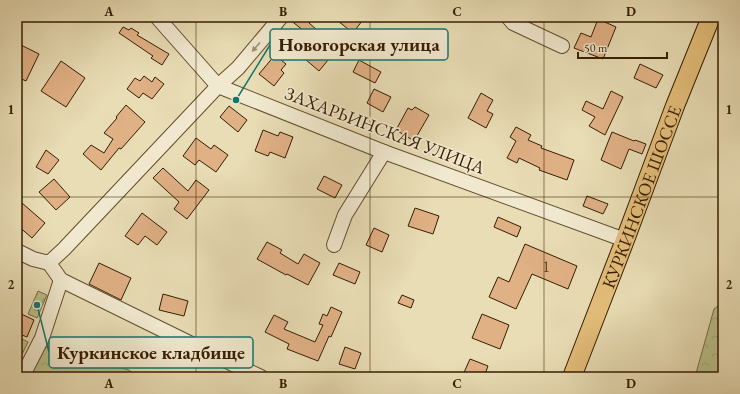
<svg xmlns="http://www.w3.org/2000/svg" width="740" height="394" viewBox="0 0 740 394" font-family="'EB Garamond',serif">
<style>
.forest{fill:url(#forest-crowns);stroke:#786e46}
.cemetery{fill:url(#cemetery-stones);stroke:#786e46}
.building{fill:#e1b186;stroke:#361d01}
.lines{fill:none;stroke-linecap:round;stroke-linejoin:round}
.minor-casing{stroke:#634d2e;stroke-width:16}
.major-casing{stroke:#361d01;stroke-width:20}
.minor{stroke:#f1e9cf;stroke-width:14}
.major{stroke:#e4be7a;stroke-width:18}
.oneway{fill:#9d8d72}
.grid{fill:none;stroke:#361d01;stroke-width:1;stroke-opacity:0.55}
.labels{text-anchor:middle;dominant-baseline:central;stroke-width:3.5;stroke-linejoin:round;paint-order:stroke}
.number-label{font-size:16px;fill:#614222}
.street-label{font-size:18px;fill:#361d01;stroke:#f1e9cf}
.leader{fill:none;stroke:#0f766e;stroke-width:1.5}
.callout-dot{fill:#0f766e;stroke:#f1e9cf;stroke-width:1.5}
.callout{fill:#f1e9cf;stroke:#0f766e;stroke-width:1.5}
.callout-label{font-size:19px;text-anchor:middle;font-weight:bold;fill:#361d01}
.neatline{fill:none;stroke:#361d01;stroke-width:1.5}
.grid-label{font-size:13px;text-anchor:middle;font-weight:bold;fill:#361d01}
</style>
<defs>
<pattern id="forest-crowns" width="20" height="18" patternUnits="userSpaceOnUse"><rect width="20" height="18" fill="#bac08b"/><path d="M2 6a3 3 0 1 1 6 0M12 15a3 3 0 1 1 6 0" fill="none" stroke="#a0a576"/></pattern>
<pattern id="cemetery-stones" width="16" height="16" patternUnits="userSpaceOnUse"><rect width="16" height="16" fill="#bac08b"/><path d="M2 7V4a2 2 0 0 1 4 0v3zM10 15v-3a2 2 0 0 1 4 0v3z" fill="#a0a576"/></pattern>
</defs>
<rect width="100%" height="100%" fill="#e9ddb5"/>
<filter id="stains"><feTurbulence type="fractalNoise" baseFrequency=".005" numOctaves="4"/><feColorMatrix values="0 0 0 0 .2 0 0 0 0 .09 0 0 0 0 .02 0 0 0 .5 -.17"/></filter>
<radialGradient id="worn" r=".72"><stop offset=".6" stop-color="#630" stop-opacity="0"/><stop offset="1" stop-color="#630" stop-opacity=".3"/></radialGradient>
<g class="forest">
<path d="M723,302V377H695L714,309Z"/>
<path d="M48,347L67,352H74L88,351L95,353L114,366L129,370L137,377H28L42,349Z"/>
</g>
<g class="cemetery">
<path d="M38,291L47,295L37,318L28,314Z"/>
<path d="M17,337H18L28,342L17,365Z"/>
</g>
<g class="building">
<path d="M289,17H315L309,23L338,48L319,71L291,47L304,31L289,19Z"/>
<path d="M333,17H365L353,33Z"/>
<path d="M598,19L616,27L603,59L574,48L581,33L591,37Z"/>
<path d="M123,27L129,30L131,28L139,33L137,35L169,54L162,65L151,58L153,56L119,33Z"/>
<path d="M17,43L39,54L26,81L17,77Z"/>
<path d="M275,55L286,64L281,70L284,73L274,86L259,74Z"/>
<path d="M359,60L381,72L375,83L353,72Z"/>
<path d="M61,61L85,78L66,107L41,91Z"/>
<path d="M640,64L663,75L656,88L634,78Z"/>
<path d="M144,76L152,82L155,77L164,84L152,99L143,93L139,98L127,89L135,78L140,81Z"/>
<path d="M374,89L391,97L383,112L367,103Z"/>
<path d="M611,91L623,97L605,135L589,126L595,117L582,110L586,101L603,109Z"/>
<path d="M481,93L493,100L487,111L493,114L486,128L468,118Z"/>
<path d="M126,105L145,122L121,149L119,148L101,170L83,154L91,145L104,153L113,139L104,133L117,118L116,117Z"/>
<path d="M229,106L247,120L238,132L220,117Z"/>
<path d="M415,107L429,115L414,141L396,130L408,108L412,110Z"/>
<path d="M516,127L531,135L528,140L542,146L541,148L574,160L567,180L539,170L540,168L519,158L517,163L507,158L516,141L510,137Z"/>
<path d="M263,130L278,136L280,132L293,137L285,158L270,152L268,156L255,151Z"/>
<path d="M612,132L634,141L635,140L646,144L642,154L629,149L621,169L601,160Z"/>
<path d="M196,138L211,149L214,145L228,155L216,172L199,160L195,165L183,156Z"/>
<path d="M46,150L59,160L48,174L36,167Z"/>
<path d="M163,168L188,191L196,180L209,190L187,219L174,209L179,202L153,178Z"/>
<path d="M324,176L342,185L335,198L317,189Z"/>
<path d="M54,179L70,197L56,210L39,192Z"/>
<path d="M587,196L608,204L603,214L583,206Z"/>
<path d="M22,203L45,223L32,238L17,225V209Z"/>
<path d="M415,208L439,216L433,234L408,226Z"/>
<path d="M142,213L167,232L157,245L145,236L138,245L125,236Z"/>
<path d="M498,217L521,227L517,237L494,227Z"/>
<path d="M374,228L389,235L382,252L366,245Z"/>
<path d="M267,242L282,250L280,253L298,264L304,254L320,263L308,285L287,274L286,275L257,259Z"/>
<path d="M525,244L577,266L568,289L532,274L516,309L489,297L498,277L509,282Z"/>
<path d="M99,263L131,278L121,300L89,284Z"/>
<path d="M339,263L360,272L355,284L333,275Z"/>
<path d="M163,294L188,301L184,316L159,310Z"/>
<path d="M402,295L414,300L411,308L398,303Z"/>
<path d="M331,307L342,312L331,337L329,336L318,361L287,349L289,344L265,332L274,315L288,322L284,329L315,342L323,325L319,324L323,314L327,316Z"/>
<path d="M17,312L34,320L27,337L17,333Z"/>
<path d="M482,314L509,325L500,349L472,338Z"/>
<path d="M345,347L361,353L355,369L339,364Z"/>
<path d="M470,359L488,366L484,377H462Z"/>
</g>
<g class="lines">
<defs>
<g id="minor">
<path d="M157,17L218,86L384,152L625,240"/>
<path d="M508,17L513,23L562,46"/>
<path d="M334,245L345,215L384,152"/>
<path d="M17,251L33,259L49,263L64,249L218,86L238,68L281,17"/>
<path d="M49,263L61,280L222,359L261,377"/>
<path d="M22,377L42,338L61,280"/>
</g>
<g id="major">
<path id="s1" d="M572,377L625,240L675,106L711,17"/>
</g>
</defs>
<use href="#minor" class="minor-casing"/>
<use href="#major" class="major-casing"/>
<use href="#minor" class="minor"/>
<use href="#major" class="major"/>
</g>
<defs><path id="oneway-solid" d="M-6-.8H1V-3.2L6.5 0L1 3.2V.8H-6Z"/></defs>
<use class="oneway" href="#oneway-solid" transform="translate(256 47) rotate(131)"/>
<path class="grid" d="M196,17V377M370,17V377M544,17V377M17,197H723"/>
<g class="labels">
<g class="number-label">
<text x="546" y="266">1</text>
</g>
<g class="street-label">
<text transform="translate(385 130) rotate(21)">ЗАХАРЬИНСКАЯ УЛИЦА</text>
<text stroke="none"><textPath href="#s1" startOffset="193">КУРКИНСКОЕ ШОССЕ</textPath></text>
</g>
</g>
<path class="leader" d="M236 100L270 45M37 305L49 352"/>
<g class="callout-dot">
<circle cx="236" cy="100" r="4"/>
<circle cx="37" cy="305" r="4"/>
</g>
<g class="callout">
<rect x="270" y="29" width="178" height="31" rx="4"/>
<rect x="49" y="337" width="204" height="31" rx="4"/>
</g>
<g class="callout-label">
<text x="359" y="51">Новогорская улица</text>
<text x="151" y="359">Куркинское кладбище</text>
</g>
<rect width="740" height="394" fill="none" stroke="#e9ddb5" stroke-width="44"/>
<path d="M578 52v6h89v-6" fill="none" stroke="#361d01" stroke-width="2"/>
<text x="584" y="52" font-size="12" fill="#361d01" stroke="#f1e9cf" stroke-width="3" paint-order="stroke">50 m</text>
<rect x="22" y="22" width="696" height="350" class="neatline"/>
<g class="grid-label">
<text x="109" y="16">A</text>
<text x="283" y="16">B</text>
<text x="457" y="16">C</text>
<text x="631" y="16">D</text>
<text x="11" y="114">1</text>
<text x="729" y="114">1</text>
<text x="11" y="289">2</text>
<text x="729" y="289">2</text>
<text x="109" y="388">A</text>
<text x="283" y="388">B</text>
<text x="457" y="388">C</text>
<text x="631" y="388">D</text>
</g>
<rect width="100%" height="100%" filter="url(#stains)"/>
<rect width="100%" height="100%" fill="url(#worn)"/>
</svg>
